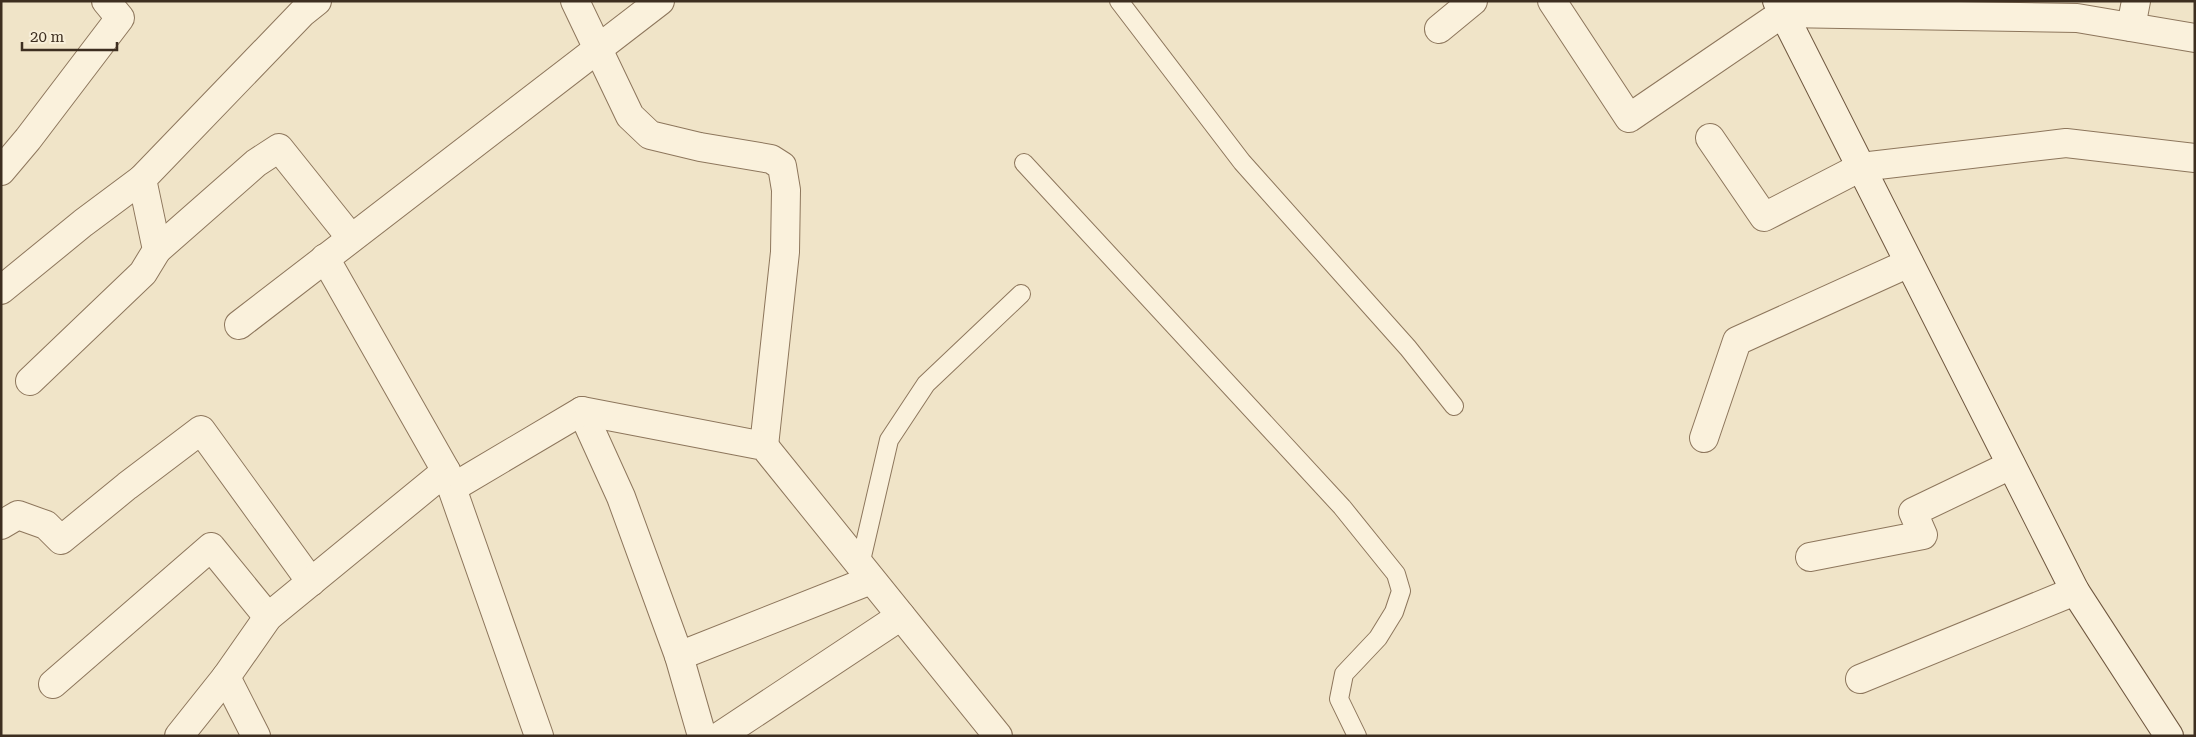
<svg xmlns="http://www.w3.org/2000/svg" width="2196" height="737" viewBox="0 0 2196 737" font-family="'Roboto Serif',serif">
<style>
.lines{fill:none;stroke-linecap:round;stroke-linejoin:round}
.lane-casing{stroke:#8d765c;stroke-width:20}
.street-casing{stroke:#8d765c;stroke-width:30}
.secondary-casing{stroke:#6f573f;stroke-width:30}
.lane{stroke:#faf1dc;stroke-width:18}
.street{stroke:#faf1dc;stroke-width:28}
.secondary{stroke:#faf1dc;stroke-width:28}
</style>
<rect width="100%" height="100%" fill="#f0e4c8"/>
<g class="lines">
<defs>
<g id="lane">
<path d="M1119,1L1242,162L1408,348L1454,406"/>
<path d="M1024,163L1342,507L1396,574L1401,591L1394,612L1378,638L1344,674L1339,699L1357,736"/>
<path d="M860,565L889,440L926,384L1021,294"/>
</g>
<g id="street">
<path d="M575,1L630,116L650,135L700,147L771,159L782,166L786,190L785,252L764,446"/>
<path d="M1552,1L1629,118L1783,13L2077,18L2195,38"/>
<path d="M2131,27L2136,1"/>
<path d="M1439,29L1473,1"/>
<path d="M1710,138L1764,217L1861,167L2066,143L2195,158"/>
<path d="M1,171L28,139L120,18L106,1"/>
<path d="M157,250L256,163L279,148L351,238"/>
<path d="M325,258L446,471L539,736"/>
<path d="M1,290L83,223L142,179"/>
<path d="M239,325L660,1"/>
<path d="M30,381L143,273L157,250L142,179L302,13L317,1"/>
<path d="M582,411L621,497L679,656L871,580"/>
<path d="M1704,438L1737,341L1909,263"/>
<path d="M452,488L582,411L764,446L998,736"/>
<path d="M1,525L18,515L46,525L61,540L127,486L201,430L311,582"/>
<path d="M1810,557L1923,535L1913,512L2011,465"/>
<path d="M679,656L702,736"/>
<path d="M226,677L256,736"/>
<path d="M1860,679L2075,591"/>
<path d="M53,684L211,547L268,617"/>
<path d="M179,736L226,677L268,617L446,471"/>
<path d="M720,736L901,616"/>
</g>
<path id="secondary" d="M1777,1L2075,591L2169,736"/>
</defs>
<use href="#lane" class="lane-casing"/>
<use href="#street" class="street-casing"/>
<use href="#secondary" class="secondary-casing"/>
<use href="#lane" class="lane"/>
<use href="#street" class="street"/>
<use href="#secondary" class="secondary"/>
</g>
<rect width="2196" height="737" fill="none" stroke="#3d2e20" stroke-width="5"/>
<path d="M22 42v8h95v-8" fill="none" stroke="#3d2e20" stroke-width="2.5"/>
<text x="30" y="42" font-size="15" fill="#3d2e20" stroke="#f7eed8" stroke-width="4" paint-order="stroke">20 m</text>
</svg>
